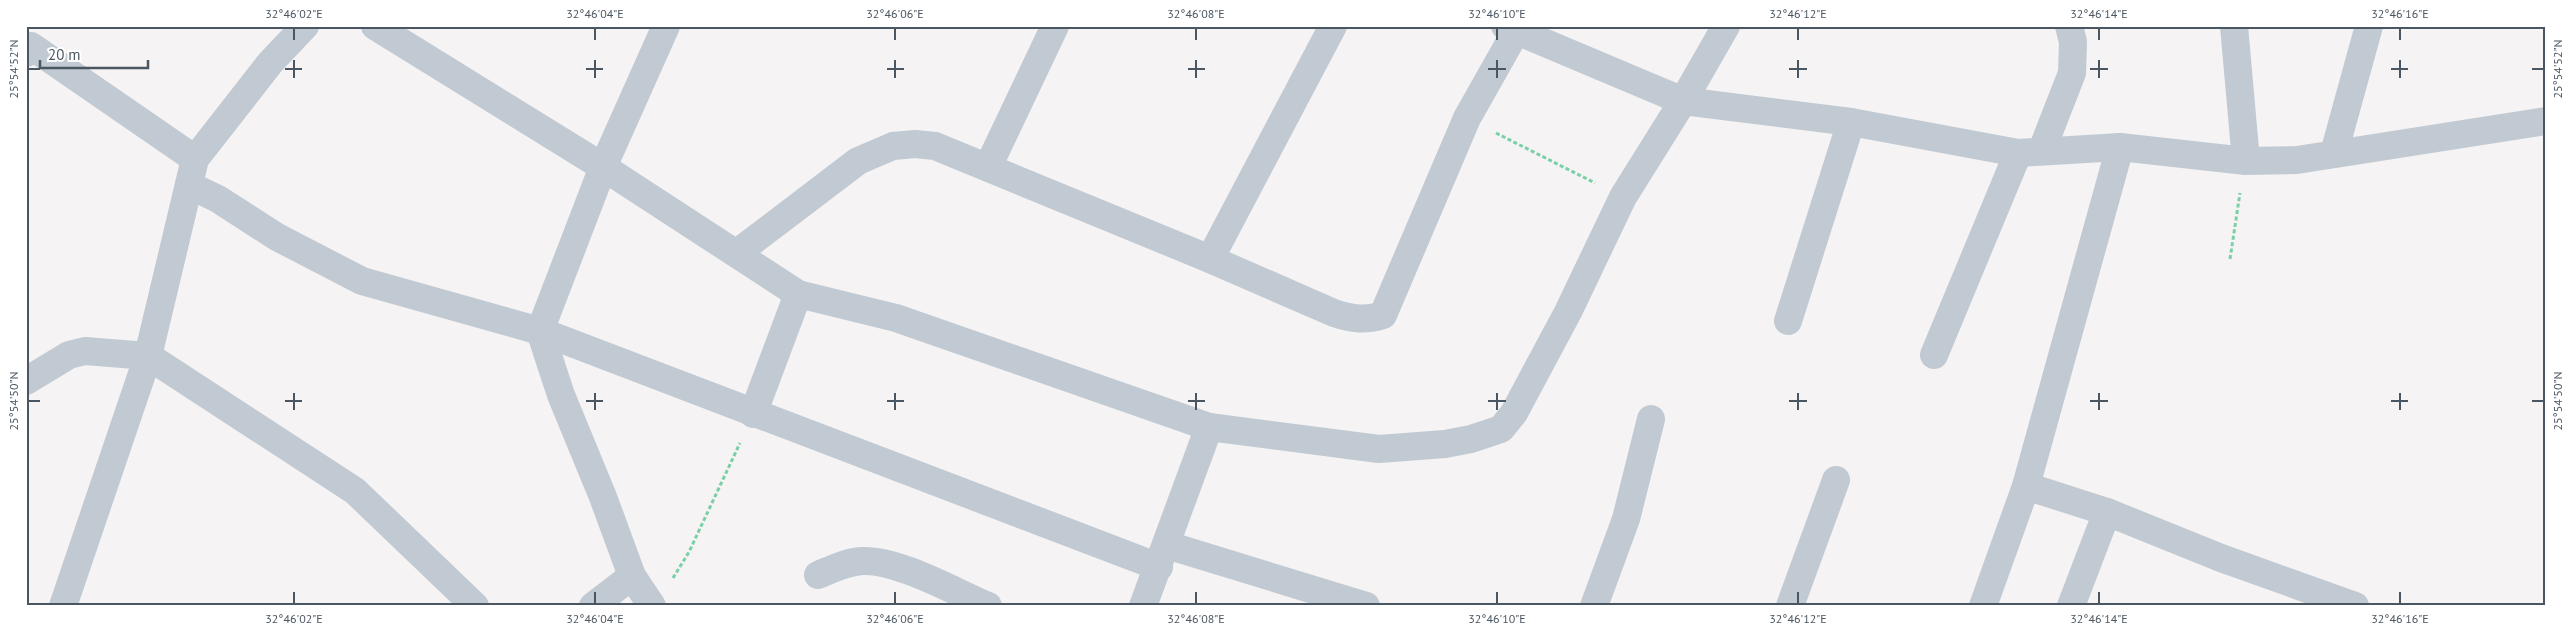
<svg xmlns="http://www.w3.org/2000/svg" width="2572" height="632" viewBox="0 0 2572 632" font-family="'PT Sans',sans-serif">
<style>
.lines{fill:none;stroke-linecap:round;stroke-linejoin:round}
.path{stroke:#7ad0a6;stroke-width:3;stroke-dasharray:4 2.5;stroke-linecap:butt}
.street{stroke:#c1cad2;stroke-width:28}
.ticks{fill:none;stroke:#4a5661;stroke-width:2}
.neatline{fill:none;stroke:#4a5661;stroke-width:2}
.ticks-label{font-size:12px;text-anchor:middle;fill:#4a5661}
</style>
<rect width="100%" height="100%" fill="#f5f3f3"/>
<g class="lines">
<g class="path">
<path d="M1496,133L1595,183"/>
<path d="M2230,259L2240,193"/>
<path d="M673,578L689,552L740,443"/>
</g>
<g class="street">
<path d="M375,26L603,167L798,294L896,318L1209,427L1379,449L1445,444L1471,439L1501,429L1514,413L1568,312L1623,197L1683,101L1726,26"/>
<path d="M1505,26L1683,101L1851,122L2018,153L2120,147L2246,161L2297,160L2546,121"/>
<path d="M2234,26L2246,161"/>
<path d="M26,53L31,46L195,159"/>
<path d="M2042,150L2072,73L2073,42L2069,26"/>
<path d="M2334,153L2369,26"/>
<path d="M988,167L1055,26"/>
<path d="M189,185L218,199L277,237L362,281L540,331L1159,567"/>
<path d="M737,253L858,161L893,146L915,144L935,146L1210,259L1334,313C1352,319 1365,321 1383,315L1467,118L1519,26"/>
<path d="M1210,259L1333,26"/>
<path d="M1788,321L1851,122"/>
<path d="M1934,355L2018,153"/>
<path d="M26,381L69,355L85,351L148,356L355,491L475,606"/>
<path d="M753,414L798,294"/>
<path d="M2026,486L2107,512L2221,558L2355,606"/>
<path d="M1167,545L1366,606"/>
<path d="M818,575C832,569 846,562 862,561C897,559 955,592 988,606"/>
<path d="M63,606L148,356L195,159L270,63L305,26"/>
<path d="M593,606L632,576"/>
<path d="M652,606L632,576L603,497L561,395L540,331L603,167L666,26"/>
<path d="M1143,606L1209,427"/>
<path d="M1594,606L1626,519L1651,419"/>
<path d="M1790,606L1836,480"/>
<path d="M1983,606L2026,486L2120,147"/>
<path d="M2071,606L2107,512"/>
</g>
</g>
<path class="ticks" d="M294,28V40M595,28V40M895,28V40M1196,28V40M1497,28V40M1798,28V40M2099,28V40M2400,28V40M294,60V78M595,60V78M895,60V78M1196,60V78M1497,60V78M1798,60V78M2099,60V78M2400,60V78M28,69H40M285,69H302M586,69H603M887,69H904M1188,69H1205M1488,69H1506M1789,69H1807M2090,69H2108M2391,69H2408M2532,69H2544M294,393V410M595,393V410M895,393V410M1196,393V410M1497,393V410M1798,393V410M2099,393V410M2400,393V410M28,401H40M285,401H302M586,401H603M887,401H904M1188,401H1205M1488,401H1506M1789,401H1807M2090,401H2108M2391,401H2408M2532,401H2544M294,592V604M595,592V604M895,592V604M1196,592V604M1497,592V604M1798,592V604M2099,592V604M2400,592V604"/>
<rect width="2572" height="632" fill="none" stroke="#ffffff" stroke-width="55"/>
<path d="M40 60v8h108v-8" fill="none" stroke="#4a5661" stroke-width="2.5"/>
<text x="48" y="60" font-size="15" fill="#4a5661" stroke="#ffffff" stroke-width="4" paint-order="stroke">20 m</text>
<rect x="28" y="28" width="2516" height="576" class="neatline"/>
<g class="ticks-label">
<text x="294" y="18">32°46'02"E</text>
<text x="595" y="18">32°46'04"E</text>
<text x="895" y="18">32°46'06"E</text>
<text x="1196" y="18">32°46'08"E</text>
<text x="1497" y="18">32°46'10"E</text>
<text x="1798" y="18">32°46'12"E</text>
<text x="2099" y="18">32°46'14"E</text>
<text x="2400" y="18">32°46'16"E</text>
<text transform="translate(14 69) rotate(-90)" y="4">25°54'52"N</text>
<text transform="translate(2558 69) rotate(-90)" y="4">25°54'52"N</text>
<text transform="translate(14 401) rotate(-90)" y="4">25°54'50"N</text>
<text transform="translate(2558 401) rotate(-90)" y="4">25°54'50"N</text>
<text x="294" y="623">32°46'02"E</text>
<text x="595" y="623">32°46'04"E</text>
<text x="895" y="623">32°46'06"E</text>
<text x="1196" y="623">32°46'08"E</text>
<text x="1497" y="623">32°46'10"E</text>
<text x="1798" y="623">32°46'12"E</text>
<text x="2099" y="623">32°46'14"E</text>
<text x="2400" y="623">32°46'16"E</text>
</g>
</svg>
